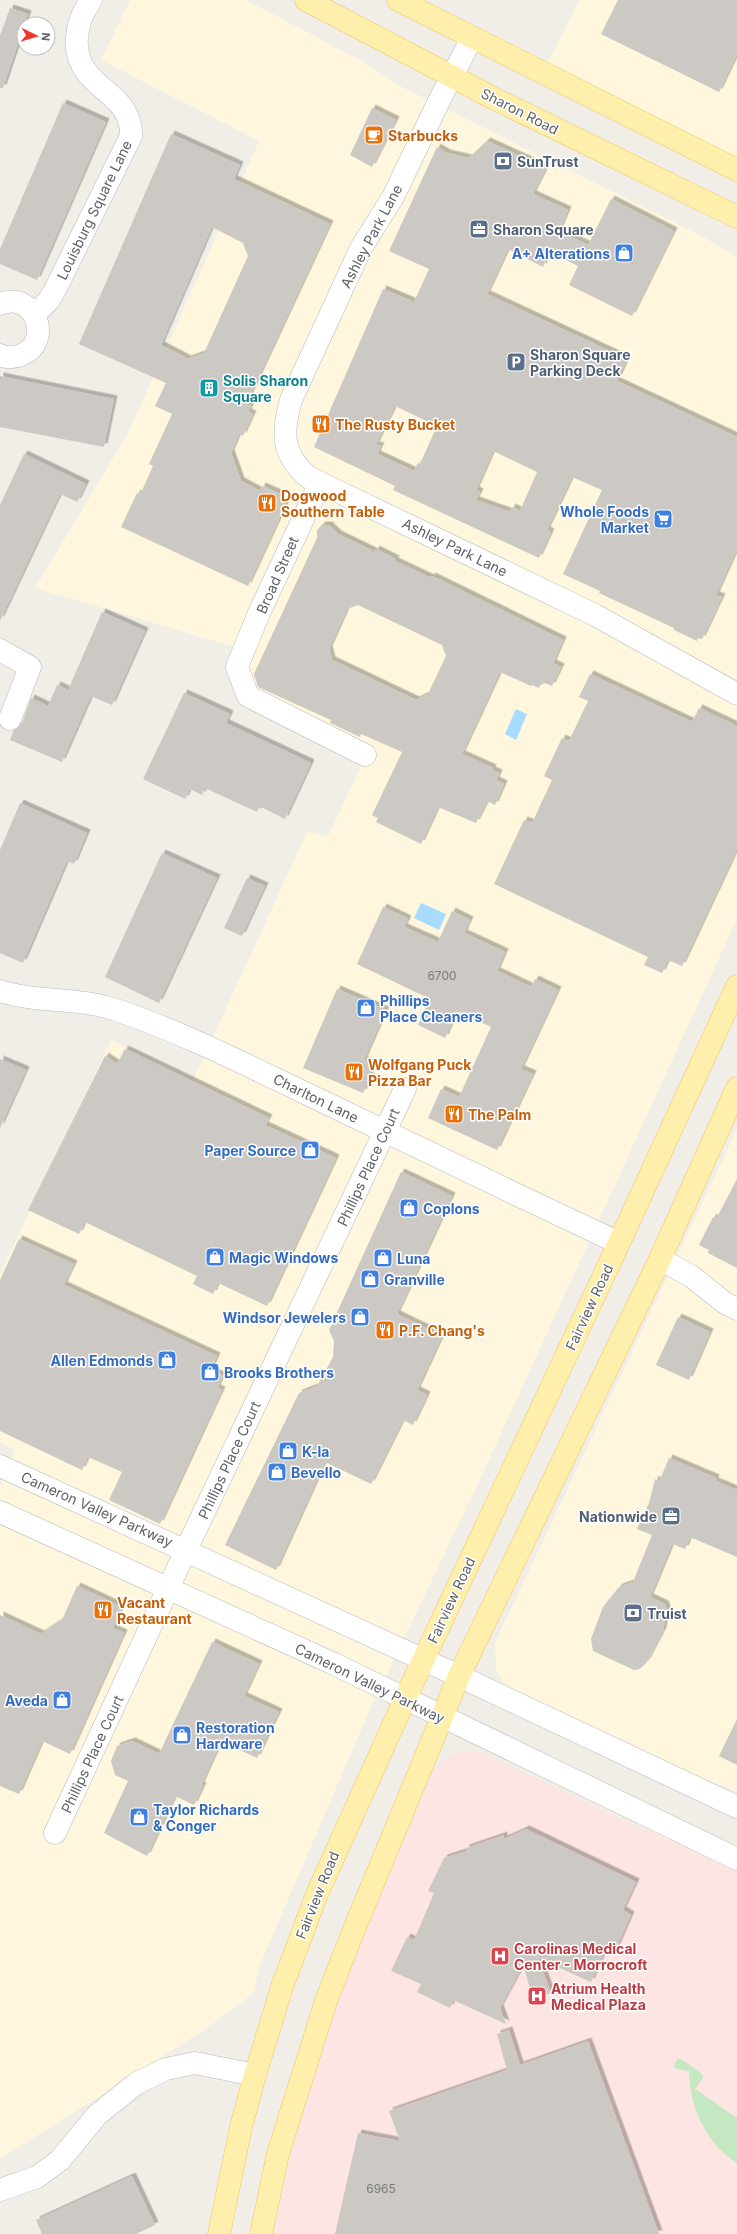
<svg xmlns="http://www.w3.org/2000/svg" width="737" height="2234" viewBox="0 0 737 2234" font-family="Inter,sans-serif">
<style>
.commercial{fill:#fef6dd}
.medical{fill:#fce5e3}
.green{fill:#c3e8c2}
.water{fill:#a7dbff}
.building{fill:#ccc8c3;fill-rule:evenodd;filter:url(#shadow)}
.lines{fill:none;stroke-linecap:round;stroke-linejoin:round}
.minor-casing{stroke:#b6b9bd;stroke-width:23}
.major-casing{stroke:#f4c55b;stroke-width:23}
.minor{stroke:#fff;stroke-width:22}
.major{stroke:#ffefac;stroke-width:22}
.labels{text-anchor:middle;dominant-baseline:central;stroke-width:3;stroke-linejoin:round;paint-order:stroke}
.number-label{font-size:12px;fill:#7a7c7e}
.street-label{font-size:14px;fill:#5e6267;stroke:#fff}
.food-label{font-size:14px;font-weight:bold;fill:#c56008;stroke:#fff;text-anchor:start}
.service-label{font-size:14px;font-weight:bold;fill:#4e5e75;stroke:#fff;text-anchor:start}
.shop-label{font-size:14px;font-weight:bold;fill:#366cbe;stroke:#fff;text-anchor:start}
.culture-label{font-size:14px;font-weight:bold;fill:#0d838f;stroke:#fff;text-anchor:start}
.health-label{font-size:14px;font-weight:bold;fill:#be3a42;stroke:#fff;text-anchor:start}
</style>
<defs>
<filter id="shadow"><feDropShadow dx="3.5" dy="-3.5" stdDeviation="0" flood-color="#0004"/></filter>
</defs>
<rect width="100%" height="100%" fill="#f0eee6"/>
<g class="commercial">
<path d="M130,0H246L358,59L398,85L700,235L737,257V919L476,1488L368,1714L260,1965L253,1994L198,2034L0,2159V1486L15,1450L0,1442V1274L111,1040L193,1080L307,832L328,836L366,756L261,707L241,649L35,588L128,433L259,141L101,60Z"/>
<path d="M579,0H737V158L547,64Z"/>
<path d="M737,1129V1792L634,1751L509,1692L496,1670L495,1643Z"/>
</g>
<path class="medical" d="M470,1750L481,1753L737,1872V2234H274L295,2139L323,2038L353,1954L433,1771L440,1762L451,1755Z"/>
<path class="green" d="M677,2059H681L702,2074L703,2078L695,2089L737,2118V2163C705,2142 690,2108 689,2071L677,2069L674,2067Z"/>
<g class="water">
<path d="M516,709L527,714L516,740L505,734Z"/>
<path d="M421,903L446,914L439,930L414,918Z"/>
</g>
<g class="building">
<path d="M618,0H737V54L719,92L601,34Z"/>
<path d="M10,8L28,14L3,88H0V36Z"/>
<path d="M63,103L106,122L37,280L0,264V249Z"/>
<path d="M372,108L396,120L372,167L350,155Z"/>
<path d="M171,134L240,165L234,179L330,224L246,404L251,406L248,412L253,414L243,436L239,434L231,453L241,481L260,491L262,486L283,495L280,501L286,504L248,586L121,527L137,493L140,495L153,466L149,464L172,414L155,406L166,383L79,344ZM212,227L243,243L248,256L204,353L188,359L161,345Z"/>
<path d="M487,141L546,168L533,194L568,210L559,231L588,245L611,199L674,231L632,316L569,285L578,266L549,252L543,267L508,249L487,294L627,359L617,381L737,437V549L716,595L722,597L702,639L698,638L697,641L674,630V628L599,593L600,591L563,574L602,490L572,477L547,530L551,532L539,558L393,490L395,486L314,447L383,289L414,302L429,269L389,251L437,147L447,153L469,158ZM395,406L437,426L420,464L418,463L414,471L377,454L381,446L376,445ZM493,451L537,472L520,511L512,507L510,512L476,500L480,492L476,490Z"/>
<path d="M0,376L114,399L104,447L0,427Z"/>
<path d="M24,454L86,484L77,502L60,494L0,621V505Z"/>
<path d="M322,525H329L338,534L375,552L376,549L396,559L395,561L431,578L432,576L563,640L553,663L561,667L552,686L542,682L539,688L532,685L531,686L500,672L462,754L493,768L492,770L499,773L496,780L504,784L495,805L487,801L476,823L438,807L421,844L376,822L378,818L372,815L402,752L361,734L360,737L330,723L331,720L258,687L254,674L317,538V530ZM358,605L442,645L446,656L428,694L416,700L332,660L329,649L347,609Z"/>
<path d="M102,612L145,631L112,705L91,696L62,762L10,740L14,730L22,723L31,698L48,706L57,685L68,690Z"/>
<path d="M590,674L692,722L699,708L737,726V849L682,966L668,960L662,973L644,965L648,957L494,884L524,820L532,823L552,780L544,776L562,738L569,741L588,701L579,697Z"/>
<path d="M184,693L230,714L226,723L311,763L285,819L259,806L257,812L205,788L202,795L190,789L185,799L143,779Z"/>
<path d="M20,803L87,833L74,864L67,861L23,963L0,953V850Z"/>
<path d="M162,853L217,878L159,1003L105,977Z"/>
<path d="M247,878L265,886L242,936L224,928Z"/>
<path d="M383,907L408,919L404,927L438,942L452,911L470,920L464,933L505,952L497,971L531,987L535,979L558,990L521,1069L533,1074L497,1150L428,1118L441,1089L459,1097L491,1027L457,1011L445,1038L418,1025L430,999L357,964Z"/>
<path d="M337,989L386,1010L364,1060L375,1065L363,1093L303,1068Z"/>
<path d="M125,1049L269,1118L265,1125L336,1158L267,1306L218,1283L213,1294L193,1284L197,1276L85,1222L79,1234L28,1210L105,1056L117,1064Z"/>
<path d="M0,1059L26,1070L0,1128Z"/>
<path d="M401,1172L452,1196L397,1314L442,1336L417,1390L427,1395L413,1425L403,1420L371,1484L325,1462L276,1570L225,1545L299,1393L317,1386L333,1357L334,1341L329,1330Z"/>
<path d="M737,1179V1268L708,1253L709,1250L699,1245L713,1217L716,1219Z"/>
<path d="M19,1239L74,1264L64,1285L217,1356L211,1370L223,1376L217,1388L222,1390L160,1524L109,1500L122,1472L88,1457L82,1470L0,1431V1280Z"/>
<path d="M678,1317L710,1332L689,1380L656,1365Z"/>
<path d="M669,1458L716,1478L715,1481L737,1490V1557L690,1537L685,1549L672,1544L650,1597L665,1604L667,1609L663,1631L647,1661L640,1669L634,1670L593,1651L591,1639L603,1607L619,1587L633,1582L643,1557L652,1535L637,1529L649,1503L655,1479L659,1482Z"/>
<path d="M77,1586L122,1607L113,1628L124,1633L70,1754L42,1741L19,1794L0,1786V1615L41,1634L62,1620Z"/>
<path d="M212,1642L259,1664L244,1696L279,1712L257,1758L221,1741L201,1785L203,1786L194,1805L175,1796L147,1856L104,1833L128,1781L115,1775L111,1761L117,1746L132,1741L159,1754Z"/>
<path d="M737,1719V1765L719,1756Z"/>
<path d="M526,1829L636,1882L623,1910L631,1915L616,1949L608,1944L591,1982L538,1958L551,1993L533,1998L523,1965L500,2008L506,2024L453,2000L450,2008L417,1992L421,1984L391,1971L407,1937L414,1940L434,1893L428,1891L444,1858L466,1851V1848L504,1835V1839Z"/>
<path d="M509,2030L520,2065L588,2041L659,2234H335L358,2133L400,2141L389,2111L507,2070L497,2034Z"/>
<path d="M132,2176L155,2225L136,2234H42L36,2220Z"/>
</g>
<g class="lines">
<defs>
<g id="minor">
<path d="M472,38L439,101L393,197L361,248L291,400C282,432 281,454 308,477L595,615L737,694"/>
<path d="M0,304C35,290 54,342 21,355C14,358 7,358 0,355"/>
<path d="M35,314L49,300L56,288L131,136C133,89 72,89 77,37C78,32 78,26 80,22C82,14 87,7 91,0"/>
<path d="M320,483L259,613L237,667L248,696L365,755"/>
<path d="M0,650L30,667L10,719"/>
<path d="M0,991C37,1003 79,997 116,1010C188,1034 258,1071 326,1103C424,1150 521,1197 619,1243"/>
<path d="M660,1259L691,1276L725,1303L737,1309"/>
<path d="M0,1466L459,1676L737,1807"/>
<path d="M0,1512L332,1663L737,1859"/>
<path d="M55,1833L186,1550L405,1089"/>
<path d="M0,2190L37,2177L60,2160L97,2115L137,2083L166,2069L195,2063L255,2075"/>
</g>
<g id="major">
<path d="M306,0L495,99L737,217"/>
<path d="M398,0L737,170"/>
<path d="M219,2234L241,2127L255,2075L282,1987L317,1894L405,1699L619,1243L737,986"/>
<path d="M261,2234L278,2154L326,2001L355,1927L459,1676L660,1259L737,1088"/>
</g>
</defs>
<use href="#minor" class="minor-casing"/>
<use href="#major" class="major-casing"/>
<use href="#minor" class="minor"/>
<use href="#major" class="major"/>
</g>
<defs>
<symbol id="cafe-square" viewBox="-11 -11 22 22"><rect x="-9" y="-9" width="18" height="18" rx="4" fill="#e8710a" stroke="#fff"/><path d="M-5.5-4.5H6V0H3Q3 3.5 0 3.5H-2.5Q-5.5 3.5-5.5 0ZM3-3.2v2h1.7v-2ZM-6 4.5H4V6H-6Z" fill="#fff"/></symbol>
<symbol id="bank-square" viewBox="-11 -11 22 22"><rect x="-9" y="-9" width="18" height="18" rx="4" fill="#5c6f8a" stroke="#fff"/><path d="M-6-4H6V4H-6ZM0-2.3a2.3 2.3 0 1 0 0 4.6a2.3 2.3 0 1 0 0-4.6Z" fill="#fff"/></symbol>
<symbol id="office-square" viewBox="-11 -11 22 22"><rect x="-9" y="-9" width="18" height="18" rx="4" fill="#5c6f8a" stroke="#fff"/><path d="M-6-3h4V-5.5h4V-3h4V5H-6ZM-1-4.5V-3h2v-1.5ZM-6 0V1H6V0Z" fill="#fff"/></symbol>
<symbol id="shop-square" viewBox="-11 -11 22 22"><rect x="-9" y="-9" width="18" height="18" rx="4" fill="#3f7fe0" stroke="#fff"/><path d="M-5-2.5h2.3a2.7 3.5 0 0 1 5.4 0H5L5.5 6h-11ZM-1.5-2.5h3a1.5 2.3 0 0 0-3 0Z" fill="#fff"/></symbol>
<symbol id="parking-square" viewBox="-11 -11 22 22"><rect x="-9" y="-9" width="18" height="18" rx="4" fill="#5c6f8a" stroke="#fff"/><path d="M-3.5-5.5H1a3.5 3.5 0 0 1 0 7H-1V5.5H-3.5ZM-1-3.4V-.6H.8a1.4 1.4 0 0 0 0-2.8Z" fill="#fff"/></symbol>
<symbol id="building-square" viewBox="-11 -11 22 22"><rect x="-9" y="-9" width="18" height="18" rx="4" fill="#0f9aa8" stroke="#fff"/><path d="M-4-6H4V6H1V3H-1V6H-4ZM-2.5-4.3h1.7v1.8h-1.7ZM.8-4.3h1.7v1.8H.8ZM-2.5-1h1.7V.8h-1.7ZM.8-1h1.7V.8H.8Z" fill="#fff"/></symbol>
<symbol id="restaurant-square" viewBox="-11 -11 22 22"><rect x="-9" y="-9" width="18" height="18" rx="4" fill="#e8710a" stroke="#fff"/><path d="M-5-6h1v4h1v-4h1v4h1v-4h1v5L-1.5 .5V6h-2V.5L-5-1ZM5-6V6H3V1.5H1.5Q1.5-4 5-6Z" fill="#fff"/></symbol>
<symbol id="supermarket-square" viewBox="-11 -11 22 22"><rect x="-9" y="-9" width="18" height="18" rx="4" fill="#3f7fe0" stroke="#fff"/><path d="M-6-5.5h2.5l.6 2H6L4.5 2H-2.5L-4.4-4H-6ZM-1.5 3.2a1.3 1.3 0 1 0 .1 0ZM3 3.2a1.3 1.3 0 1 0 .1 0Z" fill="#fff"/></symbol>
<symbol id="hospital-square" viewBox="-11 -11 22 22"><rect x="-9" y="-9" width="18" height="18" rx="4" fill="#e0444e" stroke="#fff"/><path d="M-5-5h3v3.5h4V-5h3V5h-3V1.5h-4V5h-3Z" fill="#fff"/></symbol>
</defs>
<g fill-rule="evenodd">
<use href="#cafe-square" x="363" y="124" width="22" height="22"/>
<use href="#bank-square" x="492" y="150" width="22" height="22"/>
<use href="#office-square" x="468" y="218" width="22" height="22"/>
<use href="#shop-square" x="613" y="242" width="22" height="22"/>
<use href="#parking-square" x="505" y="351" width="22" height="22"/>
<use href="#building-square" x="198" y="377" width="22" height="22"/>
<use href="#restaurant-square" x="310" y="413" width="22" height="22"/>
<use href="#restaurant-square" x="256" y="492" width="22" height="22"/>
<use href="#supermarket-square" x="652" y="508" width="22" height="22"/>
<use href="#shop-square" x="355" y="997" width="22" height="22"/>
<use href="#restaurant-square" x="343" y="1061" width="22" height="22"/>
<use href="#restaurant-square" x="443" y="1103" width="22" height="22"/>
<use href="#shop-square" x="299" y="1139" width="22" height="22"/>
<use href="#shop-square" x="398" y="1197" width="22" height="22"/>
<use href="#shop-square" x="204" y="1246" width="22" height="22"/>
<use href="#shop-square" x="372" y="1247" width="22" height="22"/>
<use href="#shop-square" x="359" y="1268" width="22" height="22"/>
<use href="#shop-square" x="349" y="1306" width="22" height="22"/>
<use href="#restaurant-square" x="374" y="1319" width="22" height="22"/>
<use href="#shop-square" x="156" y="1349" width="22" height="22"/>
<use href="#shop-square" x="199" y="1361" width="22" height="22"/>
<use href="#shop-square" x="277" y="1440" width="22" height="22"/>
<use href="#shop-square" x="266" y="1461" width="22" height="22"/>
<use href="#office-square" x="660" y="1505" width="22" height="22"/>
<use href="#restaurant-square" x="92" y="1599" width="22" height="22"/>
<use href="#bank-square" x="622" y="1602" width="22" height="22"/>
<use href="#shop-square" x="51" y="1689" width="22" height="22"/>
<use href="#shop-square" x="171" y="1724" width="22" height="22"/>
<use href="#shop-square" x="128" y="1806" width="22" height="22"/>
<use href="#hospital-square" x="489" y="1945" width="22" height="22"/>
<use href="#hospital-square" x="526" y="1985" width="22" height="22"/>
</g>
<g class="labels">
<g class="number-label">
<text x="442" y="975">6700</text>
<text x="381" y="2188">6965</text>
</g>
<g class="street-label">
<text transform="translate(520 111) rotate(27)">Sharon Road</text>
<text transform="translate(94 210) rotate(-64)">Louisburg Square Lane</text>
<text transform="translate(371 236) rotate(-62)">Ashley Park Lane</text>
<text transform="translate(455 547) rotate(26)">Ashley Park Lane</text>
<text transform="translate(277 575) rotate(-66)">Broad Street</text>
<text transform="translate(316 1098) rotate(26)">Charlton Lane</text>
<text transform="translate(368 1167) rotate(-65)">Phillips Place Court</text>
<text transform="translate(589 1307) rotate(-65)">Fairview Road</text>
<text transform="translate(229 1460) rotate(-65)">Phillips Place Court</text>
<text transform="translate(97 1509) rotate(24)">Cameron Valley Parkway</text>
<text transform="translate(451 1600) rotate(-65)">Fairview Road</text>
<text transform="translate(370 1683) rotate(26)">Cameron Valley Parkway</text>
<text transform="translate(92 1754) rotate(-65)">Phillips Place Court</text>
<text transform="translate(317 1895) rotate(-68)">Fairview Road</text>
</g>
<g class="food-label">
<text x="388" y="135">Starbucks</text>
<text x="335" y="424">The Rusty Bucket</text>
<text x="281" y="495">Dogwood<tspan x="281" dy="16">Southern Table</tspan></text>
<text x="368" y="1064">Wolfgang Puck<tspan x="368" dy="16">Pizza Bar</tspan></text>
<text x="468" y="1114">The Palm</text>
<text x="399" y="1330">P.F. Chang's</text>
<text x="117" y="1602">Vacant<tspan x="117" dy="16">Restaurant</tspan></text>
</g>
<g class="service-label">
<text x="517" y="161">SunTrust</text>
<text x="493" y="229">Sharon Square</text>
<text x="530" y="354">Sharon Square<tspan x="530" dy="16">Parking Deck</tspan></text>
<text x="657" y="1516" text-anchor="end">Nationwide</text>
<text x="647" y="1613">Truist</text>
</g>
<g class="shop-label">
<text x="610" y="253" text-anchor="end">A+ Alterations</text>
<text x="649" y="511" text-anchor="end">Whole Foods<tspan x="649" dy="16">Market</tspan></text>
<text x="380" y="1000">Phillips<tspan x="380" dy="16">Place Cleaners</tspan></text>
<text x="296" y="1150" text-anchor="end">Paper Source</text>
<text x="423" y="1208">Coplons</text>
<text x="229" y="1257">Magic Windows</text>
<text x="397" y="1258">Luna</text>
<text x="384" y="1279">Granville</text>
<text x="346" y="1317" text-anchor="end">Windsor Jewelers</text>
<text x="153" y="1360" text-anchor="end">Allen Edmonds</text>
<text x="224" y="1372">Brooks Brothers</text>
<text x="302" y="1451">K-la</text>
<text x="291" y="1472">Bevello</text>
<text x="48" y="1700" text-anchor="end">Aveda</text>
<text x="196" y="1727">Restoration<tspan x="196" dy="16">Hardware</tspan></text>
<text x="153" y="1809">Taylor Richards<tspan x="153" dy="16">&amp; Conger</tspan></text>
</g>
<g class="culture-label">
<text x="223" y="380">Solis Sharon<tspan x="223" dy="16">Square</tspan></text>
</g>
<g class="health-label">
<text x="514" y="1948">Carolinas Medical<tspan x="514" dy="16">Center - Morrocroft</tspan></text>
<text x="551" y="1988">Atrium Health<tspan x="551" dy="16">Medical Plaza</tspan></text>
</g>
</g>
<g transform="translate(36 36) rotate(95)"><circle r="19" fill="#ffffff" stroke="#bfc0c2"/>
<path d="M0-3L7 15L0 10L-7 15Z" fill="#ed392f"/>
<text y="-6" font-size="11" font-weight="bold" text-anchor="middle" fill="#5e6267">N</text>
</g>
</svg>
